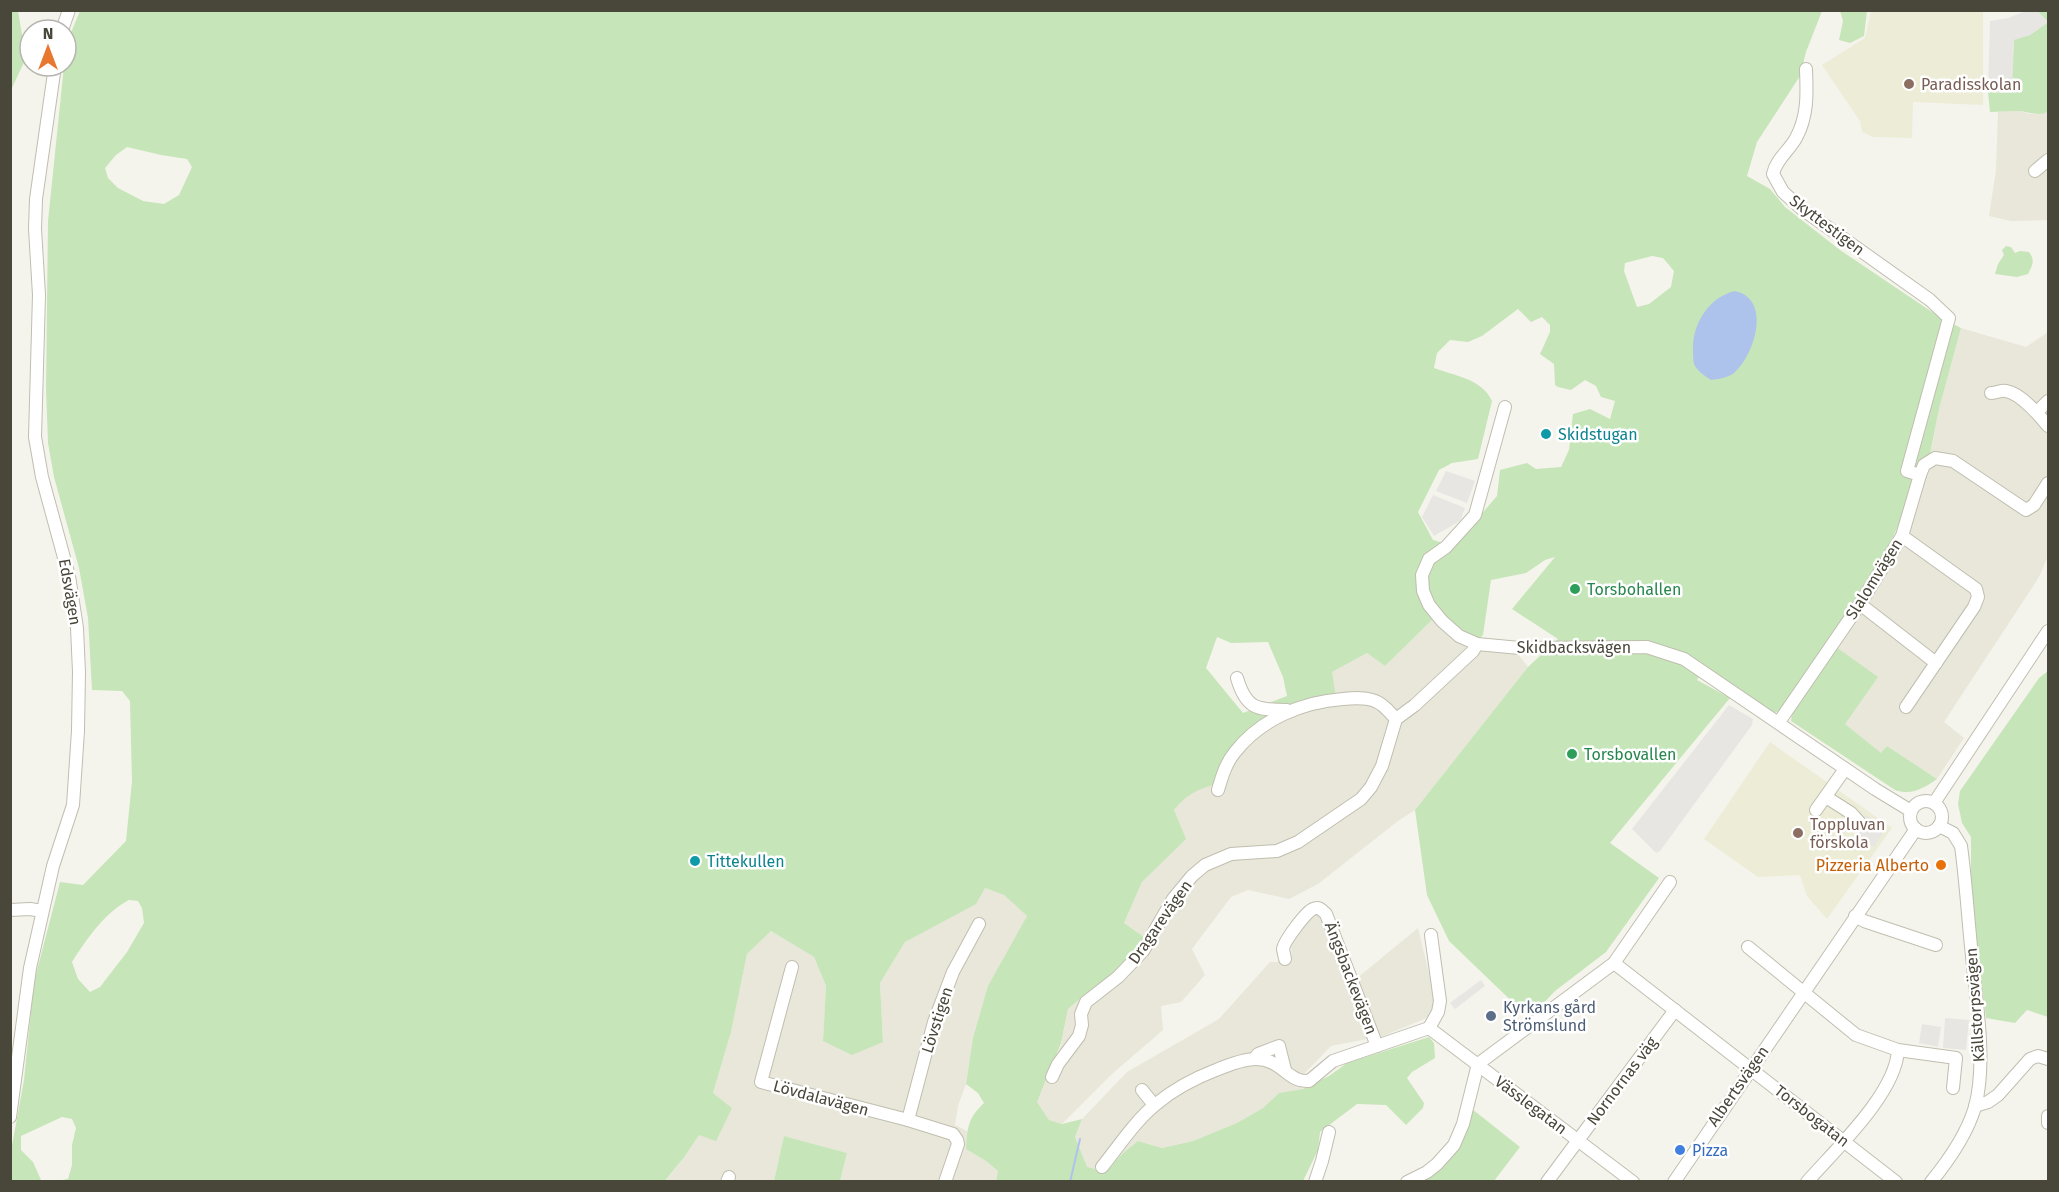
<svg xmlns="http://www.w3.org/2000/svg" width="2059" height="1192" viewBox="0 0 2059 1192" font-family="'Fira Sans',sans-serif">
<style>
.residential{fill:#e8e7da}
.education{fill:#ececd7}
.green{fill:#c6e5b9;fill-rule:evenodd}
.parking{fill:#e7e6e3}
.water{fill:#aec3eb}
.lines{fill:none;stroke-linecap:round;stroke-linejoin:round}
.stream{stroke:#aec3eb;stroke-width:2}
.minor-casing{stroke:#c0beaf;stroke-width:14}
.minor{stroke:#fff;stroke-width:12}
.education-dot{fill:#8d6e63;stroke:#fff;stroke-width:2}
.culture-dot{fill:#0f9aa8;stroke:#fff;stroke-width:2}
.leisure-dot{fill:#2e9e5b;stroke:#fff;stroke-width:2}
.food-dot{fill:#e8710a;stroke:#fff;stroke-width:2}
.service-dot{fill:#5c6f8a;stroke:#fff;stroke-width:2}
.shop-dot{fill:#3f7fe0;stroke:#fff;stroke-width:2}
.labels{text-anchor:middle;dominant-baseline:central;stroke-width:5;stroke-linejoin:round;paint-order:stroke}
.education-label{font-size:16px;fill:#785e54;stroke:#fff;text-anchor:start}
.street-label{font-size:16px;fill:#49463a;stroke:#fff}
.culture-label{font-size:16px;fill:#0d838f;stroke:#fff;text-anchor:start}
.leisure-label{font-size:16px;fill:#27864d;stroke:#fff;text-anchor:start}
.food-label{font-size:16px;fill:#c56008;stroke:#fff;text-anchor:end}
.service-label{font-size:16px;fill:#4e5e75;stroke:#fff;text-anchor:start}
.shop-label{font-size:16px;fill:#366cbe;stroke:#fff;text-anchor:start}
</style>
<rect width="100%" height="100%" fill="#f5f4ec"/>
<g class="residential">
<path d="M2017,110L2030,114L2048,112V220L2011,221L1989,216L1996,170L1998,112Z"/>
<path d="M1961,328L2026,347L2048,332V556L2039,577L1944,722L1964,738L1937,779L1887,746L1881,754L1845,724L1836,647L1909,528L1932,446L1939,409Z"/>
<path d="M1433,619L1482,650L1518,654L1528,667L1415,810L1398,821L1318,884L1289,899L1248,890L1231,897L1192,949L1205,975L1181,1002L1161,1006L1163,1030L1112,1074L1062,1124L1049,1120L1037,1102L1061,1044L1068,1009L1082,997L1119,975L1146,938L1124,923L1142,882L1185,839L1174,810L1181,801L1199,788L1213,785L1227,756L1332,672L1367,653L1385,666Z"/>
<path d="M985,888L1004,895L1027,916L1011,948L973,1038L966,1084L958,1106L955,1125L967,1131L966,1149L986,1161L998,1171L996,1181H840L847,1153L784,1136L774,1181L665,1182L685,1156L699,1135L732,1108L713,1093L731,1032L747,954L771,931L814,957L826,986L823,1041L883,1042L880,983L905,942L940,922Z"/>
<path d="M1330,911L1356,979L1418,928L1431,982L1434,1006L1429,1017L1383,1036L1331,1046L1305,1073L1303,1089L1279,1093L1263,1108L1237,1123L1193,1141L1162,1148L1138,1141L1122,1154L1107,1172L1087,1168L1075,1137L1082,1119L1127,1072L1219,1019L1270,962H1292L1291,942L1314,913Z"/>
</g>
<g class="education">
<path d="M1871,11H1983V105L1913,102L1912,138L1873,137L1862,132L1860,121L1822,65L1865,38Z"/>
<path d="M1770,742L1892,828L1827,919L1807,896L1800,875L1758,877L1704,839Z"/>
</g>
<g class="green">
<path d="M11,10L18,11L26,58L11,90Z"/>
<path d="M80,11H1822L1806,52L1800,76L1757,142L1747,176L1770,189L1785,207L1840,250L1938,316L1961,328L1939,409L1930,454L1893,537L1871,578L1780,711L1773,713L1705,667L1697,680L1730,698L1610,843L1659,878L1606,952L1555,991L1537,1010L1534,1007L1525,1014L1449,941L1427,895L1415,810L1528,667L1558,639L1512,609L1555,557L1545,560L1526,573L1491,580L1483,635L1471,647L1433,619L1385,666L1367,653L1332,672L1336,698L1261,725L1213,785C1197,789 1185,796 1174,810L1186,839L1142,882L1124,923L1147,939L1119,975L1082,997L1068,1009L1061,1043L1037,1102L1049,1120L1062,1124L1082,1119L1075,1137L1087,1167L1106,1172L1122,1154L1138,1141L1162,1148L1193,1141L1237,1123L1263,1108L1279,1093L1303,1089L1329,1076L1347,1063L1429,1037L1434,1043L1435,1058L1412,1072L1407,1078L1424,1103L1423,1108L1406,1125L1386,1105L1357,1104L1320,1132L1318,1150L1303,1181H996L998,1171L986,1161L966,1149C967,1128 968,1118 984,1103L978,1093L966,1084L973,1038L988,986L1027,916L1004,895L985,888L976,904L905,942L880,983L883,1042L852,1055L823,1041L826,986L814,957L771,931L747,954L731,1032L713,1093L732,1108L716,1141L699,1135L685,1156L665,1181H56L68,1179L72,1165V1145L76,1128L72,1119L62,1117L21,1136V1150L33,1162L41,1180L49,1181L11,1182V1151L24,1080L34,982L60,882L83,885L126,841L132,781L130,701L122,691L92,690L88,618L79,568L54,477L48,443L46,389L48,221L64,66H66L72,30ZM127,147L161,155L187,159L192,167L179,195L164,204L143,201L118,188L108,178L105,168L116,155ZM1652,256L1663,258L1674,271L1671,287L1649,304L1637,307L1624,271L1625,263ZM1518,309L1531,322L1542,317L1550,325V332L1540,354L1554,364L1555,385L1558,387L1571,390L1585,380L1596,386L1601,397L1615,401L1610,419L1590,409L1573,414L1569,450L1561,467L1536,469L1527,463L1500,470L1497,496L1454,546L1433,540L1418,512L1439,470L1452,463L1478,459L1492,401C1482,379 1456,376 1434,368L1437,353L1450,340L1468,342L1482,336ZM1217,637L1231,643L1268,642L1283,677L1287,696L1243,713L1206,668ZM129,900L138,901L142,908L144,923L127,952L100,987L90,992L78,979L72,962C86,940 105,912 129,900Z"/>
<path d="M1840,11H1867L1864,36L1850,43L1839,40L1843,21Z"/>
<path d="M2037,11H2048V112C2033,117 2027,110 2015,111C2006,111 1998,112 1990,112L1988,92L2011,93L2014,39L2030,35L2048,22Z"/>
<path d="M2006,246L2011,247L2015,253L2020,251L2029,252C2035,260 2033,265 2028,274L2017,277L1995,274L1998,264L2004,255L2002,250Z"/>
<path d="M1836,647L1878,677L1845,724L1881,753L1887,746L1937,779C1924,788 1911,796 1895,790L1791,721C1792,704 1825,663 1836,647Z"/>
<path d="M2048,671V1017L2027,1010L2015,1023L1986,1018L1971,893V837L1962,823L1958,804L1960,791L2039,678Z"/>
<path d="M1472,1109L1520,1147L1494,1181L1421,1182C1454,1160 1461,1147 1472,1109Z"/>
<path d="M784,1136L847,1153L840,1181H774Z"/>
</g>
<g class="parking">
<path d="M2026,11H2037L2048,22L2030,35L2014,40L2012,93L1988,92L1990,21L2008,18Z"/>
<path d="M1446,471L1475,481L1467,503L1436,491Z"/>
<path d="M1433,495L1465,508L1460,521L1434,536L1422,517Z"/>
<path d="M1729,705L1753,719L1752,725L1660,851L1656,853L1632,829Z"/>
<path d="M1866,815L1886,828L1874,847L1855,832Z"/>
<path d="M1481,980L1485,986L1455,1009L1450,1003Z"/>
<path d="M1945,1018L1969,1020L1966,1050L1943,1048Z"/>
<path d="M1922,1024L1941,1027L1938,1047L1919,1043Z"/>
</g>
<path class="water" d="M1735,291C1772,299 1755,355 1734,373C1727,378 1719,379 1711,380C1705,376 1697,371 1694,364C1693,360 1693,354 1693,350C1692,324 1709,297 1735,291Z"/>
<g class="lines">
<path class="stream" d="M1070,1182L1080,1139"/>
<defs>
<g id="minor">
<path d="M62,30L69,10"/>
<path d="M1806,69C1807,94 1808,116 1796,138C1789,151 1776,159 1773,174L1783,192L1802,209L1930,300L1949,318L1907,471L1920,475"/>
<path d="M2035,171L2048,160"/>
<path d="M1991,393C1995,393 2002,390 2006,391C2020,393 2040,416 2048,426"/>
<path d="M1505,407L1475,515L1446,547L1429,559L1422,575L1423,591L1429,605L1442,621L1459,636L1477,644L1520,648L1647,647L1684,659L1875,789L1911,811"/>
<path d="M2037,412L2048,401"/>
<path d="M1902,536L1976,589L1978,597L1974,607L1906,707"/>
<path d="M1860,604L1936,663"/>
<path d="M1237,678C1246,709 1257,710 1287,710"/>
<path d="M1779,722L1860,604L1902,536L1920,475L1924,465L1935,458L1953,461L2026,510L2034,505L2048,483"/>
<path d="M1218,790C1222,776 1226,763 1235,752C1261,719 1302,702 1343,699C1354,698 1366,697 1375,701C1384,704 1390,713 1396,719"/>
<path d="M1826,797L1851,813L1860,823"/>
<circle cx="1926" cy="817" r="16"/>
<path d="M1934,803L2048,631"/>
<path d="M1816,810L1845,769"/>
<path d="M10,910L30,909L42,911"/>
<path d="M1855,916L1864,921L1936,945"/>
<path d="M1748,947L1856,1035L1898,1050L1956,1058L1953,1088"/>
<path d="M1285,959C1285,958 1283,950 1283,949C1284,941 1306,912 1313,909C1319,906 1322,910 1326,914L1377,1046"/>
<path d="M1614,963L1896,1182"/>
<path d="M792,967L761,1082L908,1120L953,1134L957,1140L958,1144L945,1182"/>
<path d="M1429,1028L1633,1182"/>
<path d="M1254,1059L1258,1054L1279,1046L1285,1070"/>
<path d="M1052,1077L1058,1064L1079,1036L1082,1025L1081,1014L1086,1002L1118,977L1143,951L1173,899L1192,876L1205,865L1231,854L1277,851L1298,842L1361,799L1371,787L1382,766L1396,719L1415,705L1473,651L1477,644"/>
<path d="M1142,1090L1154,1105"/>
<path d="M1975,1106L1988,1102L1998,1095L2030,1059L2038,1056L2048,1059"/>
<path d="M2048,1116V1123"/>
<path d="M10,1117L30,968L53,866L73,805L78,731L79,672L77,628L69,576L42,477L35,437L39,295L35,229L36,199L55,66"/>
<path d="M908,1120L934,1022L953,972L979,924"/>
<path d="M1102,1167C1119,1146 1135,1121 1156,1104C1173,1090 1195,1078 1216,1070C1228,1065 1243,1059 1256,1059C1282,1059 1288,1083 1309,1081L1333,1061L1429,1028L1438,1012L1440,1001L1431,935"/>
<path d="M727,1182L729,1177"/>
<path d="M1315,1182L1322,1161L1329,1132"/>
<path d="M1407,1182L1427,1172L1437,1164L1454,1145L1463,1124L1478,1064L1614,963L1670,882"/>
<path d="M1547,1182L1675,1010"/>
<path d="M1674,1182L1916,829"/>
<path d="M1807,1182C1836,1149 1896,1093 1898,1050"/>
<path d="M1931,1182C1949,1160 1967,1134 1975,1107C1987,1062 1976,1002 1972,956C1968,919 1966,882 1961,846L1953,833L1939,826"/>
</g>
</defs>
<use href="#minor" class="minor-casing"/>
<use href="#minor" class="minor"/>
</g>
<g class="education-dot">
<circle cx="1909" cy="84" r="6"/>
<circle cx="1798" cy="833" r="6"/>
</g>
<g class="culture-dot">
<circle cx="1546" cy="434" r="6"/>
<circle cx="695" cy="861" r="6"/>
</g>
<g class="leisure-dot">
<circle cx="1575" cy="589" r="6"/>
<circle cx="1572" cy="754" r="6"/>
</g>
<circle class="food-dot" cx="1941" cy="865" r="6"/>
<circle class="service-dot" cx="1491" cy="1016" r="6"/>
<circle class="shop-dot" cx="1680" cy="1150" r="6"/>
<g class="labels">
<g class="education-label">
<text x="1921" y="84">Paradisskolan</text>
<text x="1810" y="824">Toppluvan<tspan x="1810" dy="18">förskola</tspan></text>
</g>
<g class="street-label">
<text transform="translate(1827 225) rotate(37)">Skyttestigen</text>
<text transform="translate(1874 579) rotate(-58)">Slalomvägen</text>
<text transform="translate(70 592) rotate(80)">Edsvägen</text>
<text x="1574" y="647">Skidbacksvägen</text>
<text transform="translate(1160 922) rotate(-55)">Dragarevägen</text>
<text transform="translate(1351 978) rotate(69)">Ängsbackevägen</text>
<text transform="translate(1975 1005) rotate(-94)">Källstorpsvägen</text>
<text transform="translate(937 1020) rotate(-72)">Lövstigen</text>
<text transform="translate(1622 1081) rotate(-53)">Nornornas väg</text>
<text transform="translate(1738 1086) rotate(-55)">Albertsvägen</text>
<text transform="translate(821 1098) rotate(15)">Lövdalavägen</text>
<text transform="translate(1531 1105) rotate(37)">Vässlegatan</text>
<text transform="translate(1812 1116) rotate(38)">Torsbogatan</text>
</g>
<g class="culture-label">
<text x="1558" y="434">Skidstugan</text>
<text x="707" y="861">Tittekullen</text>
</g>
<g class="leisure-label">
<text x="1587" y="589">Torsbohallen</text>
<text x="1584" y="754">Torsbovallen</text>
</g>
<g class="food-label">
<text x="1929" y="865">Pizzeria Alberto</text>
</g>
<g class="service-label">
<text x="1503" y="1007">Kyrkans gård<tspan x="1503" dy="18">Strömslund</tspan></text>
</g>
<g class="shop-label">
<text x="1692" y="1150">Pizza</text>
</g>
</g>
<rect width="2059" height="1192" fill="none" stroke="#49463a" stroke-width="24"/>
<g transform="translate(48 48)"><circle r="28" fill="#ffffff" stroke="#b6b5b0" stroke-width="1.5"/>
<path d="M0-4.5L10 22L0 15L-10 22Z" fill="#e8782f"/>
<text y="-9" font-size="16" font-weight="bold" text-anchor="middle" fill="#49463a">N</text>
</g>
</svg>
